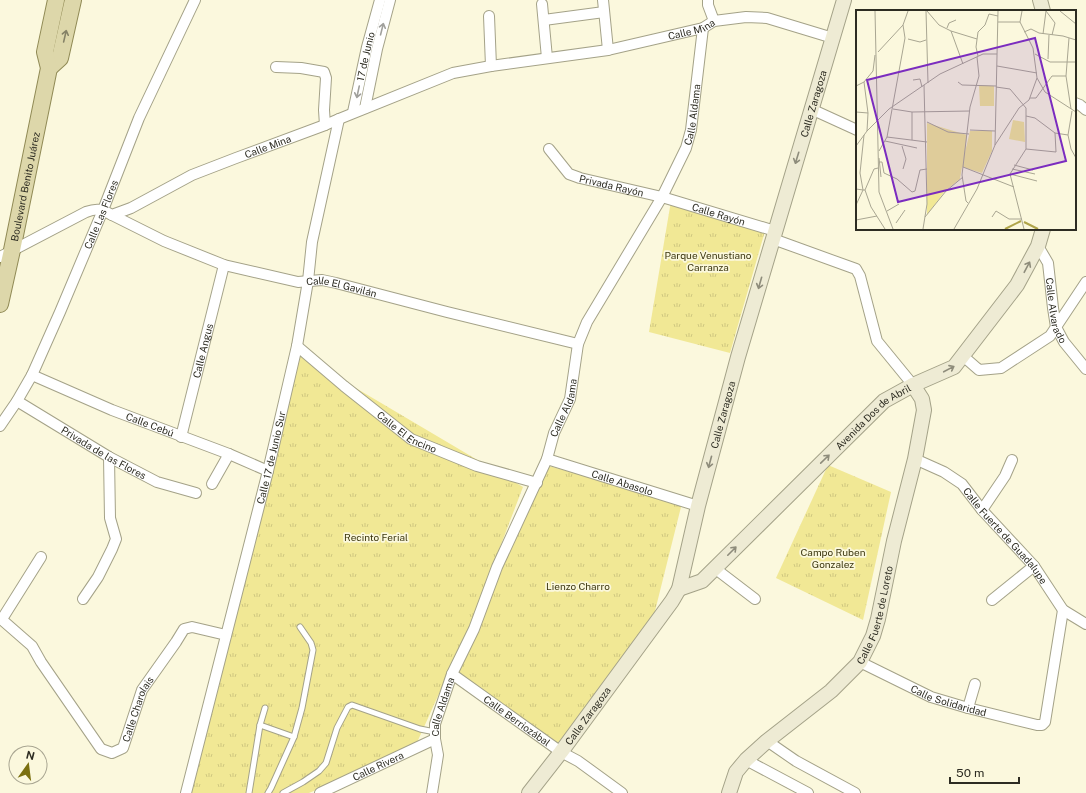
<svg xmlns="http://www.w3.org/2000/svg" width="1086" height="793" viewBox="0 0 1086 793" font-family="'Public Sans',sans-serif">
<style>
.park{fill:url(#park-tufts)}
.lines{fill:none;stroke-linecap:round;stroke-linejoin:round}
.lane-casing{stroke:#a4a288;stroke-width:7}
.street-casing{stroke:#a4a288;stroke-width:12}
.secondary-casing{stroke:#a4a288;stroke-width:16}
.primary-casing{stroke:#908a55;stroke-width:18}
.lane{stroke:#fff;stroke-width:5}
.street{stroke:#fff;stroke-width:10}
.secondary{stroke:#eeebd4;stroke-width:14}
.primary{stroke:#ddd7aa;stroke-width:16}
.oneway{stroke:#a0a09c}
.oneway2{stroke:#858266}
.oneway3{stroke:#8e8c7b}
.labels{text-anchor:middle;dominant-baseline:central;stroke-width:3.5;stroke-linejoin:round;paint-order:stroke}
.street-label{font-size:10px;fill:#2d2c22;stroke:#fbf8dd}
.park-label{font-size:10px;fill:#3c3710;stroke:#fbf8dd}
.inset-river{fill:none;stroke:#afa449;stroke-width:2}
.inset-road{fill:none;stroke:#a9a692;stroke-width:1}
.view{fill:#7b2cbf;fill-opacity:0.15;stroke:#7b2cbf;stroke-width:2}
.inset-edge{fill:none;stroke:#2d2c22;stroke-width:2}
</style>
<defs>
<pattern id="park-tufts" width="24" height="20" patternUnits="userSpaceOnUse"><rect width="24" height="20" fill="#f1e895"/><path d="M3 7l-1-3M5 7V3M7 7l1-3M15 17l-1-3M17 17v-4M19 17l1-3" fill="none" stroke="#cfc780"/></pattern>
</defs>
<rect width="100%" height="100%" fill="#fbf8dd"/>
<g class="park">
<path d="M671,201L765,231L730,353L649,332Z"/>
<path d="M300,355L523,487L472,620L549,466L682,503L652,623L558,743L449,676L464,638L415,747L309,793H190Z"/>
<path d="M828,465L891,492L863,620L776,578Z"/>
</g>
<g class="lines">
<defs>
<g id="lane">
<path d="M260,725L294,737L302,708L313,650L311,643L300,627"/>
<path d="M249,793L260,725L265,708"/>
<path d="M268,793L271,788L294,737"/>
<path d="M283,793L303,782L319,771L326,763L337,728L348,707L352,705L420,729L435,732"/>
</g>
<g id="street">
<path d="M603,0L608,50"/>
<path d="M708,0V5L714,21"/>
<path d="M542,4L547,58"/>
<path d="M489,16L491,66"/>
<path d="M544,20L604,12"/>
<path d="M276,67L301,68L324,72L326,78L324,110L325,125"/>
<path d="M1075,103L1080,105L1086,110"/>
<path d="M365,108L377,49L390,0"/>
<path d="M811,109L857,130"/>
<path id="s1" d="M353,112L367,47L380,0"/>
<path id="s2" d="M549,149L569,174L580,178L662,197L775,231"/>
<path id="s3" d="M112,215L164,241L224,265L298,282L322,280L336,283L447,312L578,344"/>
<path d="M773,239L856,269L860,276L877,341L913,385"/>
<path id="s4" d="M1038,246L1048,263L1053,308L1056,327L1064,342L1086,369"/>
<path id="s5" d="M0,257L86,212C97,208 101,209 112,215L131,208L192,175L236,158L325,125L339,119L453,73L491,66L608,50L703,28L714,21L746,17L767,18L833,38"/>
<path id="s6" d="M297,346L344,386L411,439L477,466L537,483"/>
<path d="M963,356L979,370L1001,368L1050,336L1086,282"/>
<path id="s7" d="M32,375L112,410L229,454L268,471"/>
<path id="s8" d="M17,401L109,457L157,482L196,493"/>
<path id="s9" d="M0,426L17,401L32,375L60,312L103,210L139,118L195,0"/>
<path id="s10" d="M181,437L224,265"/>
<path id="s11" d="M547,459L698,506"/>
<path id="s12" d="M915,459L944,472L962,484L982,510L1034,566L1063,610L1086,624"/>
<path d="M212,484L229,454"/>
<path d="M982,510L1005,476L1012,460"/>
<path d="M716,567L721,573L755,599"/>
<path d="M83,599L98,577L112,549L116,539L110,518L109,457"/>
<path d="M992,600L1034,566"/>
<path id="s13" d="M0,618L32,646L41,662L101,749L112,753L123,748L142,690L176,642L184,629L192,627L226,635"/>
<path d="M2,619L41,557"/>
<path id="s14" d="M860,662L931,697L968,708L1037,725H1042L1045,722L1063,610"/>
<path id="s15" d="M452,674L561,752L578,761L622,793"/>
<path d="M968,708L975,684"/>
<path d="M767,741L796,761L855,793"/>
<path d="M746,760L808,793"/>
<path id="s16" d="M186,793L268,471L297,346L308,281L312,242L339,119"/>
<path id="s17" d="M320,793L435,739"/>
<path id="s18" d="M432,793L438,755L435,739V724L452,674L474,629L497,567L547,459L554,433L570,399L578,344L587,322L662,197L686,148L691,130L703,28"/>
</g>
<g id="secondary">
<path d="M1040,0L1043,11"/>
<path id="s19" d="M679,589L702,581L884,401L913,385L954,367L1017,285L1038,246L1043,229"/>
<path id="s20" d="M529,793L561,752L672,601L679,589L698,506L738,357L844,0"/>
<path id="s21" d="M729,793L736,772L746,760L767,741L831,691L860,662L873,636L878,619L894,541L915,459L924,410L922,399L913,385"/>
</g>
<g id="primary">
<path d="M49,68L60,58L73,0"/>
<path id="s22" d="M0,304L12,250L49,68L45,52L56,0"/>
</g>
</defs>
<use href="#lane" class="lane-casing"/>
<use href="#street" class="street-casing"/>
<use href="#secondary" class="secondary-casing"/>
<use href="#primary" class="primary-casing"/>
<use href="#lane" class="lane"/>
<use href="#street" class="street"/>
<use href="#secondary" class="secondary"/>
<use href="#primary" class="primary"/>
</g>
<defs><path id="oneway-shaft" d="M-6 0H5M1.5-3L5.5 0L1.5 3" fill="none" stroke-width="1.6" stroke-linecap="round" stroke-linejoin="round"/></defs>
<g class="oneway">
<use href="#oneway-shaft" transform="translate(382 29) rotate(-76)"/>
<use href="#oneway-shaft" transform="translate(358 92) rotate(102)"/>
</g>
<use class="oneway2" href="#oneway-shaft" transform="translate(65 36) rotate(-77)"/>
<g class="oneway3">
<use href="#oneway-shaft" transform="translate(797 158) rotate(107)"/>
<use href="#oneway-shaft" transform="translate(1027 267) rotate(-62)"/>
<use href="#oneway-shaft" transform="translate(760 283) rotate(106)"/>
<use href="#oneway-shaft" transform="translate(949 369) rotate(-28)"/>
<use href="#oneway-shaft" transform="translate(825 459) rotate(-44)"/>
<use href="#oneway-shaft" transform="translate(710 462) rotate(105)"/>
<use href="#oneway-shaft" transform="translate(732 551) rotate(-45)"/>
</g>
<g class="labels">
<g class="street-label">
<text stroke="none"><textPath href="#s5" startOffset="737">Calle Mina</textPath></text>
<text stroke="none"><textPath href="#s1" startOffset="57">17 de Junio</textPath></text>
<text stroke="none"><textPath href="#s20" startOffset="757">Calle Zaragoza</textPath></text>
<text stroke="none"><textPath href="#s18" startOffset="736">Calle Aldama</textPath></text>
<text stroke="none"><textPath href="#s5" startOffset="295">Calle Mina</textPath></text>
<text stroke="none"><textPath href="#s2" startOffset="76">Privada Rayón</textPath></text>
<text stroke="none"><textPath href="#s22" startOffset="120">Boulevard Benito Juárez</textPath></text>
<text stroke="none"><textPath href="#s2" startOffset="187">Calle Rayón</textPath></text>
<text stroke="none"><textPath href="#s9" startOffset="235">Calle Las Flores</textPath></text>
<text stroke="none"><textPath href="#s3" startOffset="243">Calle El Gavilán</textPath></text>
<text stroke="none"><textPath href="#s4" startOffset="68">Calle Alvarado</textPath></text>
<text stroke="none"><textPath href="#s10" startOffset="89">Calle Angus</textPath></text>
<text stroke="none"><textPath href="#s18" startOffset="412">Calle Aldama</textPath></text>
<text stroke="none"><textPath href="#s20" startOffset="433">Calle Zaragoza</textPath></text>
<text stroke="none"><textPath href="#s19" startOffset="262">Avenida Dos de Abril</textPath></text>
<text stroke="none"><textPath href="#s7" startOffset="128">Calle Cebú</textPath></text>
<text stroke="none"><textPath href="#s6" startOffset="140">Calle El Encino</textPath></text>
<text stroke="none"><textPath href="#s8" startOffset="101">Privada de las Flores</textPath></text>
<text stroke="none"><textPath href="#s16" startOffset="346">Calle 17 de Junio Sur</textPath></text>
<text stroke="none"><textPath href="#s11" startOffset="79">Calle Abasolo</textPath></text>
<text stroke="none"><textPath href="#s12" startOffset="121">Calle Fuerte de Guadalupe</textPath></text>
<text stroke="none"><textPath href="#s21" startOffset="238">Calle Fuerte de Loreto</textPath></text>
<text stroke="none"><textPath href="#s14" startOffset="97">Calle Solidaridad</textPath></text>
<text stroke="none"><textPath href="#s18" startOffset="88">Calle Aldama</textPath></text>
<text stroke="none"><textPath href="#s13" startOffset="232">Calle Charolais</textPath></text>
<text stroke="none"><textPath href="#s20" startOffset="97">Calle Zaragoza</textPath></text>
<text stroke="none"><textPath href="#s15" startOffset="80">Calle Berriozábal</textPath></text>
<text stroke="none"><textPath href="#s17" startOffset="64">Calle Rivera</textPath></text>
</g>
<g class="park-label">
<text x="708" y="255">Parque Venustiano<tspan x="708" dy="12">Carranza</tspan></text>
<text x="376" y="537">Recinto Ferial</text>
<text x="833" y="552">Campo Ruben<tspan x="833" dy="12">Gonzalez</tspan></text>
<text x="578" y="586">Lienzo Charro</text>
</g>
</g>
<g transform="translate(856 10)">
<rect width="220" height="220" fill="#fbf8dd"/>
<path d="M123,75L138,76V96H124ZM157,110L168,112L169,132L153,129ZM71,113L111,125L109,142L114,121H136V141L126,163L106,157L104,169L89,181L71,205Z" fill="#f1e895"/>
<path class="inset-river" d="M168,212L182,219M149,219L165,211"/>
<path class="inset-road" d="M19,1L23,182L37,219M70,1L72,73M71,1L83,15L95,21L107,54M204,1L220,14M142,12H164M91,18L93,13L100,10M95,21L121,29M168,22L175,19L183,23L207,26L220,30M187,24L190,1L199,13L196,25M213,28L210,66L215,99M52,29L64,32L70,30M22,42L47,15M179,44L194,52H220M122,46L120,37L122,22L129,15L133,4L142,6M192,49L193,25M141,56L181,63M181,68L189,82L220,102M57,70L64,69L66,77M102,72L106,75L140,76M0,76L8,72L17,61L19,45M140,77L154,79L170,98V139L154,164L168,219M174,88H180L196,66H210M37,99L56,102L114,101M216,101L212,125L215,139L220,148M0,102L12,103M170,106L179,108L199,123L212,125M71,112L92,122L113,124M114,120L139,121M11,121L33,99L84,64L127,44H141M8,125L4,163L7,180H9L15,197L29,219M31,127L71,132M56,130V102M29,131L61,138M139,135L163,98L173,90L181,68L177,38L164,12L166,1M0,136L11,121L12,103L8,72M46,136L50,149L47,159M170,139L200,142L199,123M23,141L31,127L49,28L47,15L52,1M23,148L25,167M23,152H26L28,163L41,169L56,182L59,181L64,160L71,159M158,155L177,160M107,157L158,177M156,159L179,164M154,164L181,171M0,179L7,180L0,195M9,180L18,159L22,158M112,193L110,191L106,165L114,97L123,66L121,47M31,201L43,194M69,207L90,181L107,167M136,207L140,201L153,209H166M0,210L21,206M40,213L49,200M67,219L71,194L68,75M98,219L121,179L139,135L142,1"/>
<path class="view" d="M179,28L210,151L42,192L11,70Z"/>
<rect width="220" height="220" class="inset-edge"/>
</g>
<g transform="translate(28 765) rotate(14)"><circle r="19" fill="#fbf8dd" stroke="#a9a692"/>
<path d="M0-3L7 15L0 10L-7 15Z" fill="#7b7010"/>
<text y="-6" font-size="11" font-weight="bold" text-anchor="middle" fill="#2d2c22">N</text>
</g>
<path d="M950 777v6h69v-6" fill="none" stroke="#2d2c22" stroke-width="2"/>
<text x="956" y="777" font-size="12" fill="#2d2c22" stroke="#fbf8dd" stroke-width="3" paint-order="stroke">50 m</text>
</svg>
